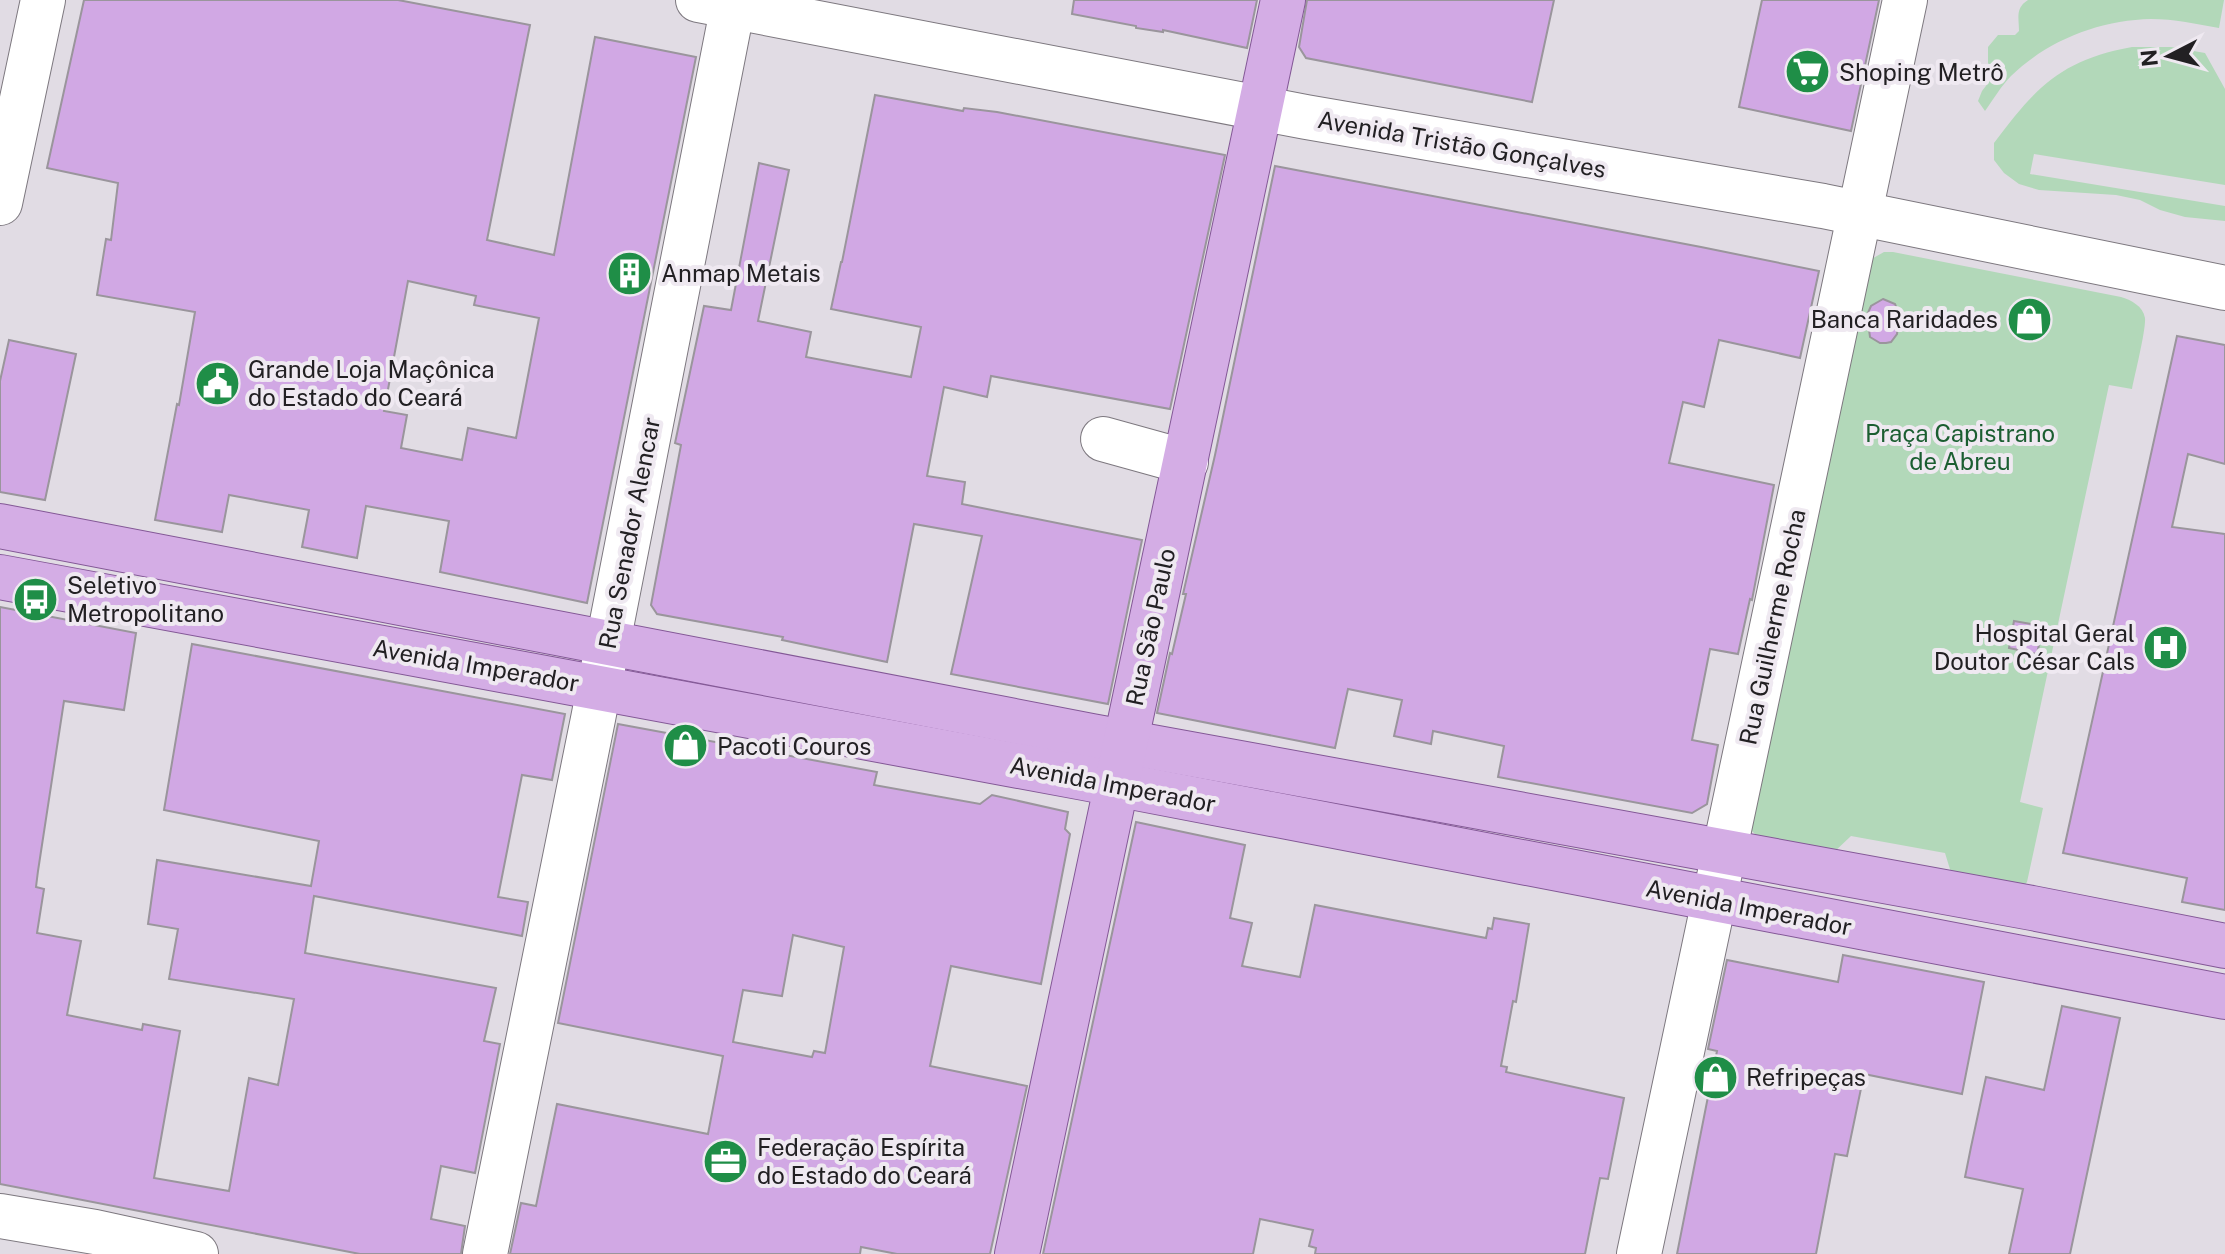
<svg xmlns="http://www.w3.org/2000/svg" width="2225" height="1254" viewBox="0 0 2225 1254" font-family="'Public Sans',sans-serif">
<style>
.green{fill:#b2d8b9}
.building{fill:#d1a8e4;stroke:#9a959c;stroke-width:2;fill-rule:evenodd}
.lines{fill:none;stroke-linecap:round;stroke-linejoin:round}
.minor-casing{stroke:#7d787f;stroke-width:46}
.major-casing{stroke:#835896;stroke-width:46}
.minor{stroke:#fff;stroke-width:44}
.major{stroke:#d4ade5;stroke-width:44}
.labels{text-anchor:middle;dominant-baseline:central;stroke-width:8;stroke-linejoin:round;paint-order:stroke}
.poi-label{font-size:24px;fill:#222023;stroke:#efe9f1;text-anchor:start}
.street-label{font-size:24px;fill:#222023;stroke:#efe9f1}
.park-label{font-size:24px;fill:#1b5e31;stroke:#efe9f1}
</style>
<rect width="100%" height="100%" fill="#e1dce4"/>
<g class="green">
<path d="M2028,0H2224L2219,28C2197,24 2174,19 2151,19C2100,20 2048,40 2011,76C2001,86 1993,100 1985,111L1978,101L1982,91L1995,74L1988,63V47L1998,35H2015L2019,31C2019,18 2015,8 2028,0Z"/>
<path d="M2132,47H2171L2205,53L2225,89V185L2034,154L2030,174L2225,206V221L2185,217L2160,210L2140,200L2116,195L2039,190L2019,184L2004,173L1994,160V143C2036,87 2061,60 2132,47Z"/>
<path d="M1884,252H1893L2121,297C2131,300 2143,306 2145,318C2146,330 2135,374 2132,389L2109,385L2020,802L2043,808L2027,882L2023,887L1953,879L1945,853L1851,836L1832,854L1761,840L1751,830L1868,261Z"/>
</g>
<g class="building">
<path d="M84,0H398L530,25L487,240L554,255L595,37L696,57L587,603L440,572L449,521L366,506L357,558L302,547L309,510L229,495L222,532L155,520L177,404L179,405L195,312L97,295L106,239L111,240L118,183L47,168ZM408,281L476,296L474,305L539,318L516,438L468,428L462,460L401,448L407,415L384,411Z"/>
<path d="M1074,0H1257L1247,48L1163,30V32L1136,28V26L1072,14Z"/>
<path d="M1307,0H1554L1532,102L1306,58L1299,47Z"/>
<path d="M1762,0H1879L1851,131L1739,107Z"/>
<path d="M875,95L963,111L964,108L997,112L1225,155L1170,409L991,376L987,397L944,387L927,476L965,482L962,504L1142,540L1108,704L951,674L982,536L914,524L887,662L782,640L783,637L657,614L651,605L681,445L675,443L704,306L731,310L759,163L789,170L758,321L811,332L806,357L911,377L921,327L831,309L841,262H842Z"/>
<path d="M1275,166L1701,247L1819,271L1800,358L1719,340L1704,407L1683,402L1669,463L1774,485L1752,600L1750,599L1738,654L1710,649L1692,740L1718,745L1707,804L1692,813L1498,777L1504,746L1433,731L1431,744L1394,736L1402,700L1348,689L1335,748L1157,713L1170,653L1172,654L1186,594H1183L1215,455Z"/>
<path d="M1883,299L1895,304L1899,314L1897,334L1891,342L1886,343H1880L1870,337L1867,315L1871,306Z"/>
<path d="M2177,336L2225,345V464L2188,454L2172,527L2225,534V910L2182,902L2187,878L2063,853Z"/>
<path d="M9,340L76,354L45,500L0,492V381Z"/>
<path d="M0,607L136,633L124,710L64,701L38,871L36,887L44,889L37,933L81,941L67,1015L142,1030L143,1024L180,1031L154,1178L229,1191L249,1078L278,1085L294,999L169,979L178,929L148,924L157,860L311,886L319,841L164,810L192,644L565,714L552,780L522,775L498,897L528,902L522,936L314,896L305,953L496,988L484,1041L500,1044L475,1173L441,1166L431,1219L465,1226L461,1254H360L0,1184Z"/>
<path d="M2014,621L2043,626L2037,654L2009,648Z"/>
<path d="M618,724L877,772L874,785L980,804L992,795L1068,812L1065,829L1070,834L1041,984L951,966L930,1066L1027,1086L990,1254H897L861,1247L860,1254H510L521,1203L536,1206L557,1104L708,1134L723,1056L558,1023ZM793,935L844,947L825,1053L814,1051L812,1057L733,1042L743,990L782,996Z"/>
<path d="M1136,822L1245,845L1230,918L1252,923L1242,966L1300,977L1315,905L1486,938L1488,928L1492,929L1494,918L1529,924L1516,1002L1513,1001L1501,1066L1507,1067L1506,1072L1624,1098L1608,1179L1600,1178L1585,1254H1315L1316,1248L1309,1246L1313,1230L1260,1219L1253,1254H1043Z"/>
<path d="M1843,955L1984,982L1962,1094L1864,1074L1847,1156L1835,1154L1816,1254H1677L1717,1051L1708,1049L1727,960L1838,982Z"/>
<path d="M2062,1006L2120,1018L2070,1254H2009L2023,1189L1965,1177L1971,1147L1986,1077L2044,1090Z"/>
</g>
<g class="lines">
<defs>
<g id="minor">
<path d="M698,0L1306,117L1823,206L2225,288"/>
<path d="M0,203L43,0"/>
<path d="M1103,439L1186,462"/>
<path d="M0,1216L95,1232L196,1254"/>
<path d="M485,1254L593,719L734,0"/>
<path d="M1639,1254C1729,836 1815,418 1905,0"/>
</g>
<g id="major">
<path d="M0,526L1092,736L2032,908L2225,946"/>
<path d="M0,577L1084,778L2225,997"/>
<path d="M1017,1254L1283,0"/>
</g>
</defs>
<use href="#minor" class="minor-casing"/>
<use href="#major" class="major-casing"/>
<use href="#minor" class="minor"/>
<use href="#major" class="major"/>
</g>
<defs>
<symbol id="supermarket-disc" viewBox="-11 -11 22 22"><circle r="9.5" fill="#1f8e47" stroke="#efe9f1"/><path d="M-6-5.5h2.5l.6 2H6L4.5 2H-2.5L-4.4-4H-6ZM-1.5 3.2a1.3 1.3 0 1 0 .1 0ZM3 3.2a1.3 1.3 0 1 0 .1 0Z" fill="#fff"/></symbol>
<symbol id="building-disc" viewBox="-11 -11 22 22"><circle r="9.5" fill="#1f8e47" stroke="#efe9f1"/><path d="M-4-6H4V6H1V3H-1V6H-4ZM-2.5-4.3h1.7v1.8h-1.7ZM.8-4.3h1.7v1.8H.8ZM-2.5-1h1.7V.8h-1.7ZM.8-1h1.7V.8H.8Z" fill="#fff"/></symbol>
<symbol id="shop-disc" viewBox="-11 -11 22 22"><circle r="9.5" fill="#1f8e47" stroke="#efe9f1"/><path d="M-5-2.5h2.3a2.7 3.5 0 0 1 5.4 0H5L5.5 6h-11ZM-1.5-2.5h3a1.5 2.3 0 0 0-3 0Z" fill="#fff"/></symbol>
<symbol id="civic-disc" viewBox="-11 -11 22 22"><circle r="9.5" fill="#1f8e47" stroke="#efe9f1"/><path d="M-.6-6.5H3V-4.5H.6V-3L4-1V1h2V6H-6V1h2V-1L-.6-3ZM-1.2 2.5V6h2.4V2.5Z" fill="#fff"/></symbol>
<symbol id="bus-disc" viewBox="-11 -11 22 22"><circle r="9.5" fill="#1f8e47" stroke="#efe9f1"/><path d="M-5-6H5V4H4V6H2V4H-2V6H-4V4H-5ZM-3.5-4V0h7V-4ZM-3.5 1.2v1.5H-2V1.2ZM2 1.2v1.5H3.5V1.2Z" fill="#fff"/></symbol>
<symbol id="hospital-disc" viewBox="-11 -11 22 22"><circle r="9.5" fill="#1f8e47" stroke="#efe9f1"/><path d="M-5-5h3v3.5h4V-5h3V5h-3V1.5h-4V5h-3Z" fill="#fff"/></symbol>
<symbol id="office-disc" viewBox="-11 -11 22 22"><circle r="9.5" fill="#1f8e47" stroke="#efe9f1"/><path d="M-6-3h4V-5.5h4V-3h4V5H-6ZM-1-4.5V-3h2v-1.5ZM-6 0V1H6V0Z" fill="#fff"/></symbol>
</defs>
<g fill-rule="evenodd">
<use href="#supermarket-disc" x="1782" y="46" width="51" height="51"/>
<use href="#building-disc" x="604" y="248" width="51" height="51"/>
<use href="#shop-disc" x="2004" y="294" width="51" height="51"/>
<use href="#civic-disc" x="192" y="358" width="51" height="51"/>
<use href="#bus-disc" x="10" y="574" width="51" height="51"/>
<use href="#hospital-disc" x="2140" y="622" width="51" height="51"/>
<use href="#shop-disc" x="660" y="720" width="51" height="51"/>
<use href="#shop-disc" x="1690" y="1052" width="51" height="51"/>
<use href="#office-disc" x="700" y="1136" width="51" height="51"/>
</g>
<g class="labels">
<g class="poi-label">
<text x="1839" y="72">Shoping Metrô</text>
<text x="661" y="273">Anmap Metais</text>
<text x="1998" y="319" text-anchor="end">Banca Raridades</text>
<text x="248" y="369">Grande Loja Maçônica<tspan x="248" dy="28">do Estado do Ceará</tspan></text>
<text x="67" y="585">Seletivo<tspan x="67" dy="28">Metropolitano</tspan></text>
<text x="2135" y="633" text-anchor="end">Hospital Geral<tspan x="2135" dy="28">Doutor César Cals</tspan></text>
<text x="717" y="746">Pacoti Couros</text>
<text x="1746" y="1077">Refripeças</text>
<text x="757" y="1147">Federação Espírita<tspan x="757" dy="28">do Estado do Ceará</tspan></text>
</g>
<g class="street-label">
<text transform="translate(1462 144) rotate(10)">Avenida Tristão Gonçalves</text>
<text transform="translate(629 533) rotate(-79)">Rua Senador Alencar</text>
<text transform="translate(1150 627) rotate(-78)">Rua São Paulo</text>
<text transform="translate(1772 627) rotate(-78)">Rua Guilherme Rocha</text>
<text transform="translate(476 665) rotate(10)">Avenida Imperador</text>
<text transform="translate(1113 784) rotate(11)">Avenida Imperador</text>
<text transform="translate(1749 907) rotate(11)">Avenida Imperador</text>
</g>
<g class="park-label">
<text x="1960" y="433">Praça Capistrano<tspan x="1960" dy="28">de Abreu</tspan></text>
</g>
</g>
<g transform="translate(2169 56) rotate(264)" stroke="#efe9f1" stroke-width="6" paint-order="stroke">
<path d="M0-6L14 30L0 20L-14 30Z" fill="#222023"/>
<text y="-12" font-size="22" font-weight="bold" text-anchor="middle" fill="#222023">N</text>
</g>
</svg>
